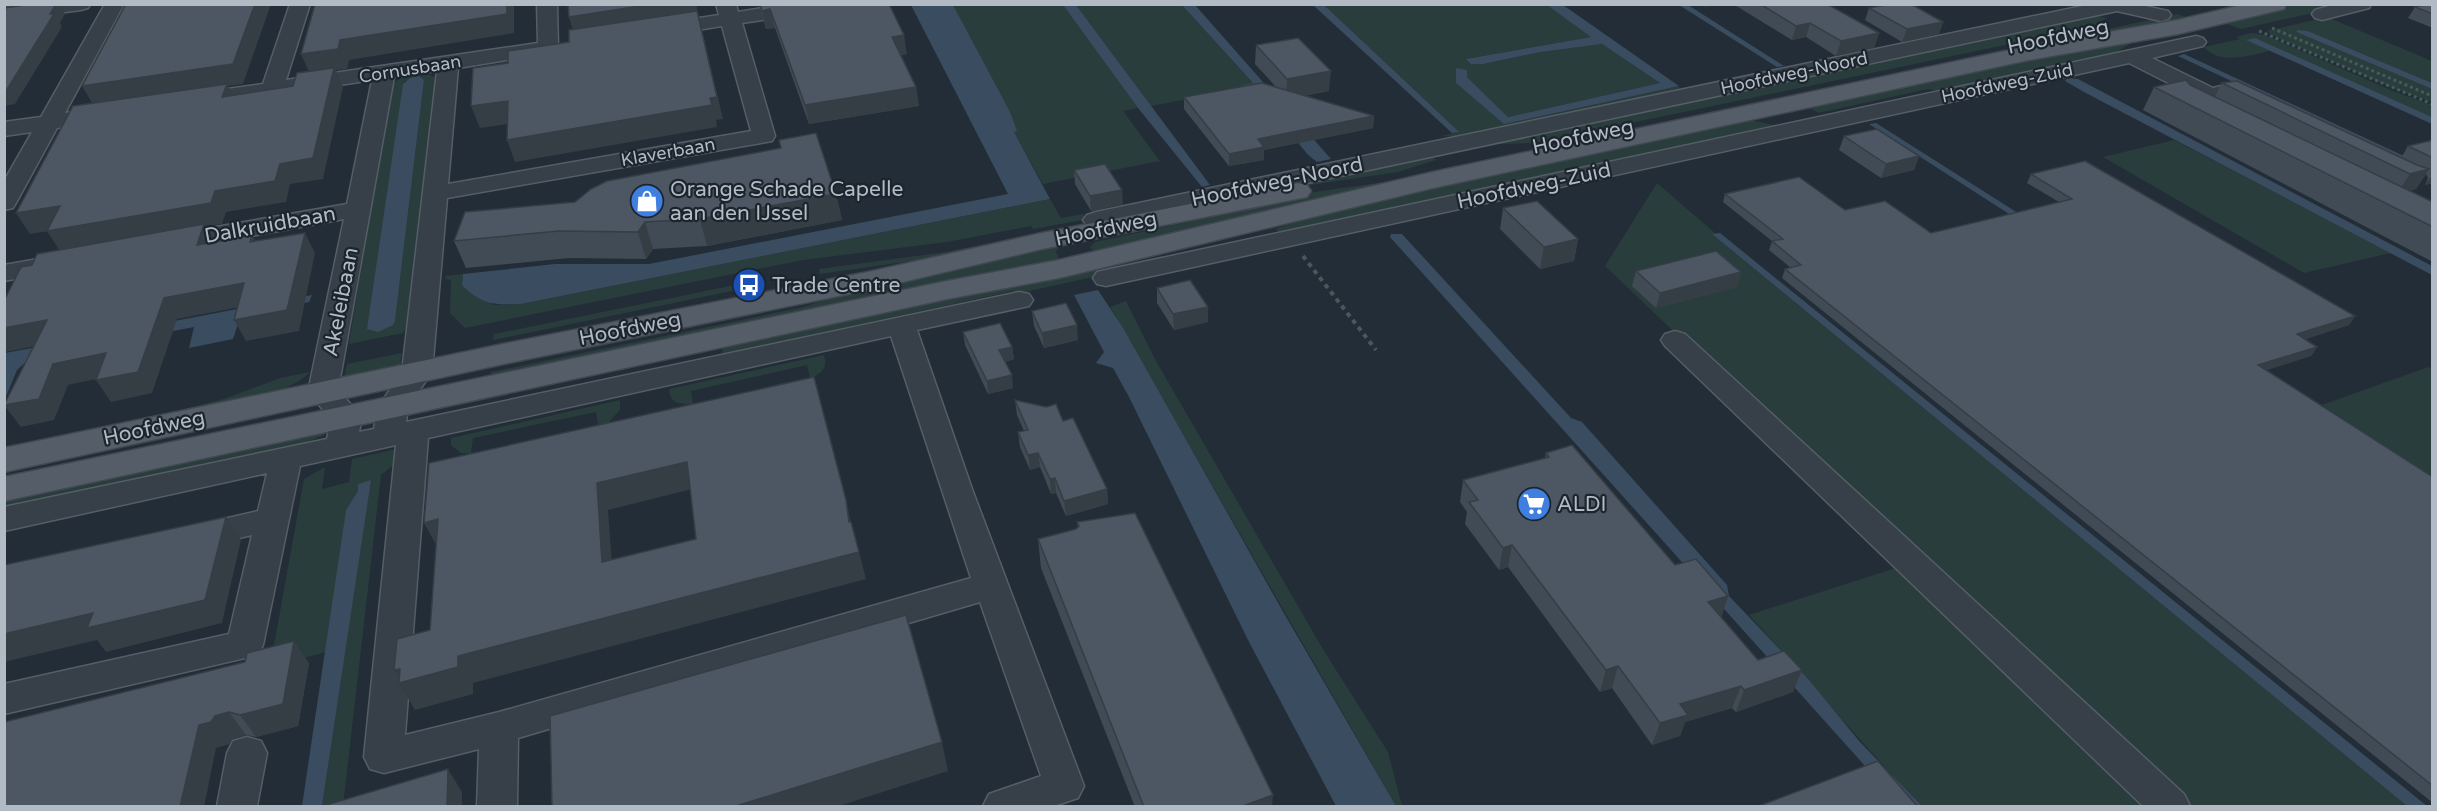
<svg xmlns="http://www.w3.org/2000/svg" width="2437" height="811" viewBox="0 0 2437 811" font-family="'Varela Round',sans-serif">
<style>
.green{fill:#293d3c;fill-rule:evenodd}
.water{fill:#3a4c5f}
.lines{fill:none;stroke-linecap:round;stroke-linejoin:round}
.minor-casing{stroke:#555d66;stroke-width:3}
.major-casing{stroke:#404851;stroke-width:3}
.path-far1{stroke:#47595a;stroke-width:3;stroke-dasharray:3 3;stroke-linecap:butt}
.path{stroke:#47595a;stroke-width:4;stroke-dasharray:4.5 4.5;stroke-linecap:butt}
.minor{fill:#373f48;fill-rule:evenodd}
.major{fill:#555e68;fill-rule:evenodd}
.wall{fill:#414b55}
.shaded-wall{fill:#353d45}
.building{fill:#4c5763;stroke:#353d45;stroke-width:1.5;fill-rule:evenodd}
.labels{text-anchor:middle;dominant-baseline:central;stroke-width:4.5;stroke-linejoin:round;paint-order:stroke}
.far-street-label{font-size:18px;fill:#b2bac4;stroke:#1c242d}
.street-label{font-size:21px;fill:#b2bac4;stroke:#1c242d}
.poi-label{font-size:21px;fill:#b2bac4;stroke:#1c242d;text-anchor:start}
</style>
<rect width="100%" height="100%" fill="#232d37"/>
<g class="green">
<path d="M953,5H1063L1138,108L1123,111L1160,161L1043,184L1013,131Z"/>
<path d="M1076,5H1182L1253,83L1242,89L1151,106Z"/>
<path d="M1324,5H1547L1592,37L1466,59L1483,64L1541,52L1602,44L1660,83L1508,117L1467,77L1456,83L1504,123L1679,86L1680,93L1466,137L1441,136L1458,132Z"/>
<path d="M2291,5H2338L2312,10L2317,12L2241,29L2221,22Z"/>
<path d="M2178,14L2194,21L1096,253L1090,247L1095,242L1258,207L1294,195L1391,181Z"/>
<path d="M2099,16L2106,18L2097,26L1535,143L1499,144L1497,141L1975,39L1982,40Z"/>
<path d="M2327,17L2432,61V83L2308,31H2297L2432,89V102L2395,89L2272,35L2267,31Z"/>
<path d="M2251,33L2265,35L2393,91L2432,105V117L2255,39L2247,40L2270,51C2249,55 2221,66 2204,47L2240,39L2236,37Z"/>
<path d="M2139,38L2115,53L1940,91L1928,89L1818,113L1804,104Z"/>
<path d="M425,73L437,78L415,309L403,333L349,344L391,87C398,76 413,74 425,73ZM419,76L424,80L395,321L404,81Z"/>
<path d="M1750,120L1774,125L1280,234L1276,229L1326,210Z"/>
<path d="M2174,140L2391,253L2304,273L2103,157Z"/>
<path d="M1430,155L1436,160L1398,172L1297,187L925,259L820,274L819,269L946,252Z"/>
<path d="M1657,183L1715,233L1713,235L2407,806H2179L1826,477L1605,266Z"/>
<path d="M1050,199L1061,218L1083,214L1085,217L1093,215L1094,218L1033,229L1031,226L947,242L803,260L465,328L450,313L451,280L445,279L446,276L463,274L462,285L494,305L521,304Z"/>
<path d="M1064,242L1056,251L1059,259L1064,262L491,377V372L803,307L862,288Z"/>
<path d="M1162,256L1165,261L1016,294L1013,291L723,354L721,344L1060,273L1077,274Z"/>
<path d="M735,285L737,290L493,340L494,334Z"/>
<path d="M1126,301L1156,361L1324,651L1388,752L1402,806H1396L1110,307Z"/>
<path d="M402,353L400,367L344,378L347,364Z"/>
<path d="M824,355C828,367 822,374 810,378L807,365L691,391L693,404C680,404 670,404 669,389Z"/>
<path d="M2428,367L2432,369V476L2322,405Z"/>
<path d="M310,372C285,399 205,408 169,416V413L224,399L280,378Z"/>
<path d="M620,400V410L608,423L598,425L596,412L473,438L471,453H461L451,445V438Z"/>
<path d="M327,431L324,435L298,446L5,510L4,497Z"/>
<path d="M401,448L399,461L381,475L343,806H322L370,481L358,491L346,510L326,652L270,667L304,479L325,467L322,489L349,482L352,459Z"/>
<path d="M1902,566L2160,806H1922C1862,745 1808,679 1749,615Z"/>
</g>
<g class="water">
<path d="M911,5H953L1010,112L1017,131L1014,132L1050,199L521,304C494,305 482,305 462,285L463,274L555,264H649L1008,194Z"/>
<path d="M1063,5H1076L1210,185L1202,187L1138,108Z"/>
<path d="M1182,5H1195L1331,159L1317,162L1308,155L1260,95L1244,92L1240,86L1253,83Z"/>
<path d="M1313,5H1324L1459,132L1452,133Z"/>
<path d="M1547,5H1563L1679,86L1504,124L1456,83V68L1467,70V77L1508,117L1660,83L1602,44L1541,52L1483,64H1471L1466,59L1591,37Z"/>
<path d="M1679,5H1688L1784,66L1777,67Z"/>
<path d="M2298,30L2308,31L2432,83V89L2299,33L2296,31Z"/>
<path d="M2255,38L2432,117V124L2246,40Z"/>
<path d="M2184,54L2432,169V175L2178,56Z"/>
<path d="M419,76L424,80L395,321L393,325L378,332L367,329L403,84L410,78Z"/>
<path d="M2067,78L2078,79L2432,266V275L2084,92L2065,81Z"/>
<path d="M1876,123L2432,476V486L1869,124Z"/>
<path d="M1720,233L2427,806H2407L1712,234Z"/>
<path d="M1391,234H1402L1571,418L1582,422L1727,585L1729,596L1809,680L1860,742L1922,806H1901L1390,237Z"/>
<path d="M1098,290L1123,328L1285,615L1396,806H1336L1249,642L1129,397L1113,368L1096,363L1104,352L1074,295Z"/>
<path d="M312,295L309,302L248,314L239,321L233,339L189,348L194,327L29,359L17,370L5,399V353Z"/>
<path d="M371,480L322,806H302L346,510L358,491V484Z"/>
</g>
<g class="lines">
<defs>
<g id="minor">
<path d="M32,4H90L88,8L81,10L4,20V8Z"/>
<path d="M105,4H124L65,113L105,107L113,109L116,114L113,119L57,128L16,203L13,208L4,210V181L32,132L4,136V122L41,117Z"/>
<path d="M290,4H310L286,80L538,43L537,4H557L558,48L555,52L458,68L448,184L751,131L722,26L660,36L653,34L650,30L653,26L660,24L719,15L716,4H736L738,12L787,4H837L835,8L828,10L742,23L775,136L772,141L447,198L432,372L408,407L406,422L1019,292L1029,294L1033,300L1029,306L917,330L972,489L1084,786L1078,798L1054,806H983L989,794L1041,776L980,602L518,738L517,806H477L479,749L384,773L370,769L364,757L396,445L300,466L263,645L258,655L4,714V684L229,634L252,535L192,549L180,545L175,537L180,529L258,511L267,473L4,531V507L327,439L331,419L308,392L344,219L170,251L161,248L157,243L161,238L170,235L347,204L372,80L191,108L183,106L180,101L183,96L191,94L263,84ZM437,71L402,372L378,407L374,429L359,432L362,417L338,390L394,77ZM891,336L971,578L499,712L405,735L428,438Z"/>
<path d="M2092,4H2136L2168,11L2171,15L2168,19L2161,21L2117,11L1096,228L1087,225L1083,220L1087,215L1096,212Z"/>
<path d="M2336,4H2371L2369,8L2322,20L2315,18L2312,14L2315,10Z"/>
<path d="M2196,36L2203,38L2206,42L2203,46L2152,58L2213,88L2230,84L2238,86L2263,98L2266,103L2263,108C2247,112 2240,99 2226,98C2217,98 2211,102 2202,100L2129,63L1106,286L1097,284L1093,278L1097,272L1106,270Z"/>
<path d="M61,255L70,257L74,263L70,269L4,281V265Z"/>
<path d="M1675,331L1685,334L2184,794L2190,806H2143L1665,346L1661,340L1665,334Z"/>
<path d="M247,737L261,741L267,753L257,806H217L227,753L233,741Z"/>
</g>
<g id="major">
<path d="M2246,4H2286L2284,9L2178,34L2029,60L1433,188L1059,278L947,299L4,501V477L947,281L1059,260L1433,172L2029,46L2178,20Z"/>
<path d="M1298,183L1307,185L1311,191L1307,197L1042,249L873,289L508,363L4,472V448L508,343L873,271L1042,233Z"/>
</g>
</defs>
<use href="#minor" class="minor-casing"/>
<use href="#major" class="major-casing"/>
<g class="path-far1">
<path d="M2272,28L2432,96"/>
<path d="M2259,31L2432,104"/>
</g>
<path class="path" d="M1303,256L1376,350"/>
<use href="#minor" class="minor"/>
<use href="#major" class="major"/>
</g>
<g class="wall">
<path d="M759,4H889L907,54L901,55L916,87L919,106L809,124L775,28L766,29Z"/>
<path d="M1733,4H1827L1879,33L1874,48L1836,56L1806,37L1792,40Z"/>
<path d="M2433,4V28L2408,18L2415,7Z"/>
<path d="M1869,8L1943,22L1939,34L1902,42L1865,20Z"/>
<path d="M1256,45L1329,91L1304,96L1374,116L1373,128L1264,150V160L1229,166L1184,109V97L1276,87L1255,64Z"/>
<path d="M2222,83L2401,158L2408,146L2433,140V183L2425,185L2428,178L2426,174L2416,189L2409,191L2433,202V262L2143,110L2154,87L2190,85L2215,97Z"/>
<path d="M1844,136L1919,156L1914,170L1881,178L1839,150Z"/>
<path d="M1074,170L1123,204L1091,211L1075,184Z"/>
<path d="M2031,174L2355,316L2349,325L2305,339L2317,347L2311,356L2265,370L2433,477V803L1782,278L1785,269L1791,268L1769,250L1772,241L1723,202L1725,194L1845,210L1931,233L2059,202L2027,183Z"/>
<path d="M836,194L842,220L707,246L653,249L646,259L569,258L466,268L454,241Z"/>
<path d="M1503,208L1578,239L1574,261L1540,269L1500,229Z"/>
<path d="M1636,271L1741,272L1737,287L1656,308L1632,286Z"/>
<path d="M1157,288L1208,322L1174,330L1157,303Z"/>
<path d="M1032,311L1078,340L1044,348L1034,326Z"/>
<path d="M963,332L1012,347L1014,359L1005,362L1013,388L988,394L965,345Z"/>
<path d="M1015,400L1063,421L1107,489L1108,504L1066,516L1056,493L1051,494L1040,467L1030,470L1020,447L1018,432L1024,431L1017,415Z"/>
<path d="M1546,453L1675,565L1728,596L1721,617L1758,660L1802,670L1793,692L1736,712L1732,708L1685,722L1680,736L1652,745L1612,688L1600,692L1508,567L1499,570L1465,524L1467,512L1460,502L1463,480L1545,458Z"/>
<path d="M1077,522L1272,807H1135L1041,568L1038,539L1076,529L1078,527Z"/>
<path d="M245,662L309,663L298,726L256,737L246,735L232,739L229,744L4,807Z"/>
</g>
<g class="shaded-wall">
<path d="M4,4H19L4,7Z"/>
<path d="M56,4H59L65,14L60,23L62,27L15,104L4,106V91Z"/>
<path d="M255,4H271L243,84L228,86L237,103L222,97L94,106L82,86Z"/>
<path d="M507,4H514V33L349,60L347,69L336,70L343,87L323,179L290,184L286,202L226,212L222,224L205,227L215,245L61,253L47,231L215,191L280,164L310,74L301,54L340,40Z"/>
<path d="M653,4H696L723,119L716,120L717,127L515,162L507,140L574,34L569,17Z"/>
<path d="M1705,4H1717L1704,7Z"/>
<path d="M770,9L775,28L766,29L762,11Z"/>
<path d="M1943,22L1939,34L1902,42L1907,29Z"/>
<path d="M1810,23L1806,37L1792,40L1796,26Z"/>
<path d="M1879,33L1874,48L1836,56L1841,41Z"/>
<path d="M904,35L907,54L896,56L892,37Z"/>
<path d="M1331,71L1329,91L1286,99L1287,79Z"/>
<path d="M916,87L919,106L809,124L805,105Z"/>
<path d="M508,101L516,123L480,128L471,106Z"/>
<path d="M1374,116L1373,128L1264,150V160L1229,166V154L1258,139Z"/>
<path d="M1919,156L1914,170L1881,178L1886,164Z"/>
<path d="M2429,169L2416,189L2397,194L2410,174Z"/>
<path d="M2433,174V183L2425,185Z"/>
<path d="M1122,190L1123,204L1091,211L1090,196Z"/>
<path d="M836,194L842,220L707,246L700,219Z"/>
<path d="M60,206L73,227L30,234L16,213Z"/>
<path d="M645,222L653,249L646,259L638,232Z"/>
<path d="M305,233L315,253L299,331L246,341L234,320Z"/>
<path d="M252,235L263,255L250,242Z"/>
<path d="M1578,239L1574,261L1540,269L1544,247Z"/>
<path d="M1741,272L1737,287L1656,308L1660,293Z"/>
<path d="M244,283L256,304L177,319L152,393L111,402L96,380L164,298Z"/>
<path d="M1208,307V322L1174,330L1173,314Z"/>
<path d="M2355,316L2349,325L2291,344L2297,334Z"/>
<path d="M47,320L61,341L5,352L4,328Z"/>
<path d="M1077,325L1078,340L1044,348L1042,333Z"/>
<path d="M1012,347L1014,359L1001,363L999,350Z"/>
<path d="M2317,347L2311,356L2252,375L2258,365Z"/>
<path d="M106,353L120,374L68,385L54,420L21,427L4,405L53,364Z"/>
<path d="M1012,375L1013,388L988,394L987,381Z"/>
<path d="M1038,453L1040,467L1030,470L1028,455Z"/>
<path d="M687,462L696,488L608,510L614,590L602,562L597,483Z"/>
<path d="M1055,478L1056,493L1051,494L1050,479Z"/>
<path d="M1107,489L1108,504L1066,516L1064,501Z"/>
<path d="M846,500L852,527L849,522Z"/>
<path d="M226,517L241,540L222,623L106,652L97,640L4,662V634Z"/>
<path d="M438,519L439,550L424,523Z"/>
<path d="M1512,545L1508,567L1499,570L1503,548Z"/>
<path d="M859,552L866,579L473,683V694L415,710L399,683L401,682L394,670L458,656Z"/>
<path d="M1728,596L1721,618L1708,602Z"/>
<path d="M294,641L309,663L298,726L256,737L240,715Z"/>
<path d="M1618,666L1612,688L1600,692L1606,670Z"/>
<path d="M1802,670L1793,692L1736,712L1744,690Z"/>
<path d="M1741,686L1732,708L1685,722L1680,736L1652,745L1660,723L1680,704Z"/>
<path d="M229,712L246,735L232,739L229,744L216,748L204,807H180L199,725L215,716Z"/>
<path d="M942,742L948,771L836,807H733Z"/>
<path d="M448,769L462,792V807H447Z"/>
<path d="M1273,795L1272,807H1240Z"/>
</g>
<g class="building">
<path d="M32,4H56L50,14H54L6,91H4V8Z"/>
<path d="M126,4H255L233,64L82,86Z"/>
<path d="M315,4H507V14L340,40L338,49L301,54Z"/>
<path d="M568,4H653L569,17Z"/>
<path d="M760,4H889L904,35L892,37L916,87L805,105L770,9L762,11Z"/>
<path d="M1760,4H1827L1879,33L1841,41L1810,23L1796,26Z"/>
<path d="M1891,4H1911L1943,22L1907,29L1869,8Z"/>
<path d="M2428,4H2433V14L2415,7Z"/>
<path d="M697,11L717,97L710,98L712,105L507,140L508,101L471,106L473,68L508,63V51L569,42V30Z"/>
<path d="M1298,38L1331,71L1287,79L1256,45Z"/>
<path d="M334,68L313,158L280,164L275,181L215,191L211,203L47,231L60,206L16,213L73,106L227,84L222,97L293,86L297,73Z"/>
<path d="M2186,80L2190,85L2433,202V227L2154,87Z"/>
<path d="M2237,81L2417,165L2429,169L2410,174L2222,83Z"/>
<path d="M1262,83L1374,116L1258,139L1264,147L1229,154L1184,97Z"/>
<path d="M1877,129L1919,156L1886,164L1844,136Z"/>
<path d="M816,133L836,194L700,219L645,222L638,232L559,231L454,241L465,212L575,202L591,189L607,181L781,148L779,140Z"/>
<path d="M2433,140V158L2408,146Z"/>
<path d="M2085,161L2355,316L2297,334L2317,347L2258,365L2433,477V786L1785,269L1801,265L1772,241L1783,239L1725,194L1799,177L1845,210L1885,201L1931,233L2072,199L2031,174Z"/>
<path d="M1105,164L1122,190L1090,196L1074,170Z"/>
<path d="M1537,201L1578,239L1544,247L1503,208Z"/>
<path d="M204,224L197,245L252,235L250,242L305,233L287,310L234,320L244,283L164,298L138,372L96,380L106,353L53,364L39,399L4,405L47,320L4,328V301L21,267L32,265L37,254Z"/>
<path d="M1716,251L1741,272L1660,293L1636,271Z"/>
<path d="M1190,280L1208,307L1173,314L1157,288Z"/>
<path d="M1066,303L1077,325L1042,333L1032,311Z"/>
<path d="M1000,323L1012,347L999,350L1012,375L987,381L963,332Z"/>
<path d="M814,377L846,500L849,522H851L859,552L458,656V667L399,683L400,669L394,670L397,639L430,630L438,519L424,523L429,463ZM687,462L696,539L602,562L597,483Z"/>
<path d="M1015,400L1046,407L1056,404L1063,421L1073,418L1107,489L1064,501L1055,478L1050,479L1038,453L1028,455L1018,432L1028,430Z"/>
<path d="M1572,445L1675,565L1696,559L1728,596L1708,602L1758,660L1784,651L1802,670L1744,690L1741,686L1680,704L1688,715L1660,723L1618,666L1606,670L1512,545L1503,548L1469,502L1478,500L1463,480L1549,457L1546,453Z"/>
<path d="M1135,513L1273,795L1240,807H1144L1038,539L1076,529L1079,526L1077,522Z"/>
<path d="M226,517L205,600L87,628L93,613L4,634V565Z"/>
<path d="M906,615L942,742L733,807H552L550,716Z"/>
<path d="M294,641L283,704L240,715L229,712L215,716L211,722L199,725L180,807H4V722L245,662L247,653Z"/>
<path d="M1878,761L1918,807H1756Z"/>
<path d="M448,769L447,807H323V806Z"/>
</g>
<defs>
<symbol id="shop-disc" viewBox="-11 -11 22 22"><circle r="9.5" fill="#3f7fe0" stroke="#1c242d"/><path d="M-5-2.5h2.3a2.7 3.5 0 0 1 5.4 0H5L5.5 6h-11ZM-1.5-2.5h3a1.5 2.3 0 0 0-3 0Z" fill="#fff"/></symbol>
<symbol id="bus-disc" viewBox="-11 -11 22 22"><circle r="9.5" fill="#1a4fb4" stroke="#1c242d"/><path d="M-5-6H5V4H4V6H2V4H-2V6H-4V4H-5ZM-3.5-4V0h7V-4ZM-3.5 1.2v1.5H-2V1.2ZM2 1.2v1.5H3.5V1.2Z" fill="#fff"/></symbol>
<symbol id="supermarket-disc" viewBox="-11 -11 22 22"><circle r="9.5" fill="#3f7fe0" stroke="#1c242d"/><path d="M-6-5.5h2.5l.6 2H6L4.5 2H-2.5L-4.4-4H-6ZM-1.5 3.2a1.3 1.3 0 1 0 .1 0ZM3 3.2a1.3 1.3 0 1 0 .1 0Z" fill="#fff"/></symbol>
</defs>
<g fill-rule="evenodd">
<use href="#shop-disc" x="628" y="182" width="38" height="38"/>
<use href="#bus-disc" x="730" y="266" width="38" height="38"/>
<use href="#supermarket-disc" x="1515" y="485" width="38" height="38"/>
</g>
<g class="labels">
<g class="far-street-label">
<text transform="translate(410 69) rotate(-9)">Cornusbaan</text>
<text transform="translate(1794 73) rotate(-12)">Hoofdweg-Noord</text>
<text transform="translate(2007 83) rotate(-12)">Hoofdweg-Zuid</text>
<text transform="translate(668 152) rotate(-10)">Klaverbaan</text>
</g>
<g class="street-label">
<text transform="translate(2058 37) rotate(-12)">Hoofdweg</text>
<text transform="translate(1583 137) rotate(-12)">Hoofdweg</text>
<text transform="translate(1277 182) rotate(-12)">Hoofdweg-Noord</text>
<text transform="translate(1534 186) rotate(-12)">Hoofdweg-Zuid</text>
<text transform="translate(270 225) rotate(-10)">Dalkruidbaan</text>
<text transform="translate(1106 229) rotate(-12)">Hoofdweg</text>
<text transform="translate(341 302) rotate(-79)">Akeleibaan</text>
<text transform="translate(630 329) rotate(-11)">Hoofdweg</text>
<text transform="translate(154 428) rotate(-12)">Hoofdweg</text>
</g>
<g class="poi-label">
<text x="670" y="189">Orange Schade Capelle<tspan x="670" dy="24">aan den IJssel</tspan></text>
<text x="772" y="285">Trade Centre</text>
<text x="1557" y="504">ALDI</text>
</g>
</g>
<rect width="2437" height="811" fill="none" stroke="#b2bac4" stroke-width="12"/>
</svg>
